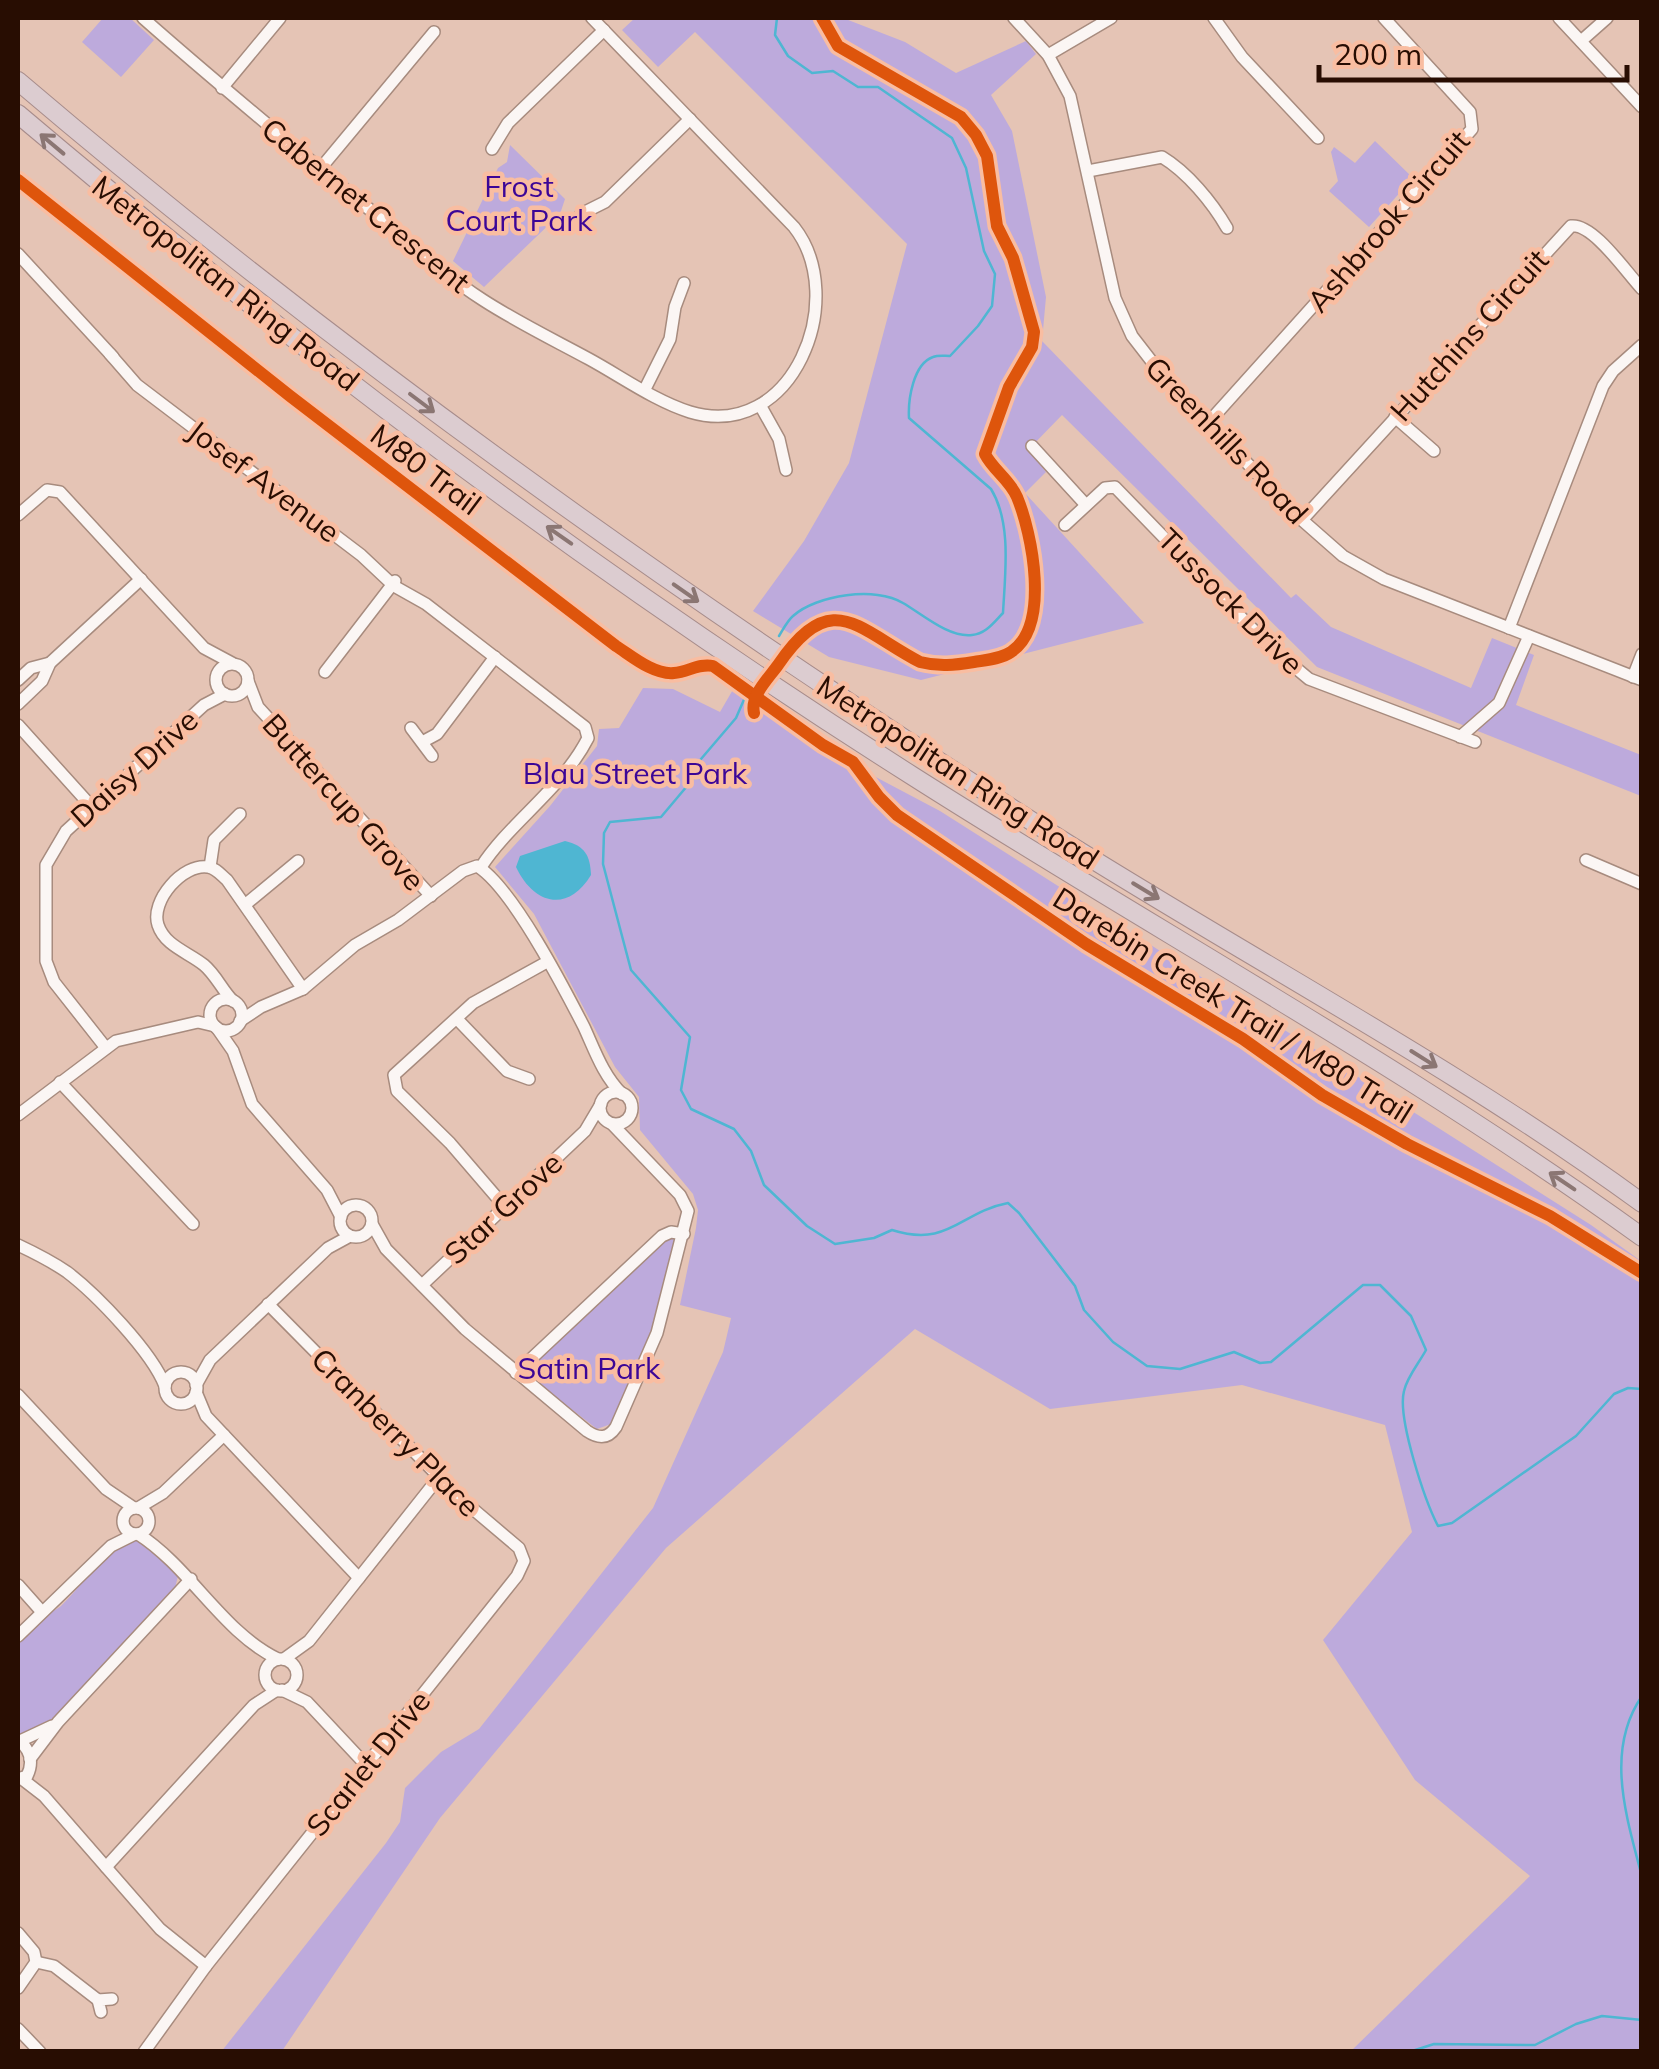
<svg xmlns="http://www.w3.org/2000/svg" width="1659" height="2069" viewBox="0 0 1659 2069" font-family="Mulish,sans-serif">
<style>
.green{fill:#bdaadc}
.water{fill:#4fb6d2}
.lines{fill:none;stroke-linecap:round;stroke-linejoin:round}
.stream{stroke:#4fb6d2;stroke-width:2.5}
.minor-casing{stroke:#a78b7e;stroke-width:14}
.highway-casing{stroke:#a78c8b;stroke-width:20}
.minor{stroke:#fbf6f4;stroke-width:11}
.highway{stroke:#dcccd0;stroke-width:18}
.cycleway-casing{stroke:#f9bda1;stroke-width:19}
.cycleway{stroke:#de550c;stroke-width:12}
.oneway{stroke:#8b7673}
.labels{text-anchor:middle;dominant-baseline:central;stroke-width:9;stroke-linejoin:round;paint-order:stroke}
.park-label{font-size:30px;fill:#3c0697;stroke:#f9bda1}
.street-label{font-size:30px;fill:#280d02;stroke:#f9bda1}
</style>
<rect width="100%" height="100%" fill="#e5c4b5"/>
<g class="green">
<path d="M103,18H130L154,40L121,77L82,42Z"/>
<path d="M635,18H843L905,42L956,73L1026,41L1036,54L991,95L1012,131L1046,297L1042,341L1291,598L1296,594L1331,627L1471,688L1492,638L1534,655L1516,705L1641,755V796L1317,667L1062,415L1028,450L1046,472L1025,493L1144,623L921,680L829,657L753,611L804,541L849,463L907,244L695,32L658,67L622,30Z"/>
<path d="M1375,141L1413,178L1369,227L1329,191L1338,181L1331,152L1334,147L1355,163Z"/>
<path d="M510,145L565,199L560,214L484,287L453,261L498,168L507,162Z"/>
<path d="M738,681L853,765L940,811L1591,1225L1641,1261V2051H1351L1530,1876L1415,1780L1323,1640L1412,1532L1385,1425L1242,1385L1050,1409L915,1329L666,1548L440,1818L282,2051L221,2052L386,1843L400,1822L405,1788L441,1752L479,1729L653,1508L723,1352L731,1318L680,1305L696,1228L698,1210L693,1194L640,1130L639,1097L615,1067L534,914L495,867L550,806L597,746L599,729L619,728L643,688L673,689L720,712Z"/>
<path d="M666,1238H674L675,1244L651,1333L611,1424L597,1429L535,1381L531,1367Z"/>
<path d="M134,1540L150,1545L178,1576L175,1588L51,1721L25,1735L18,1734V1641C31,1633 37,1624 48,1614C51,1612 59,1608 62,1605C86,1582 100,1552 134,1540Z"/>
</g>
<path class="water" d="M565,841C585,846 590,855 591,875C568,913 534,905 516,867L520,856Z"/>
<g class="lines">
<g class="stream">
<path d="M777,18L775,35L788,56L812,73L833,71L858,87H878L952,138L966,168L984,251L995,274L992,306L978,326L950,356C944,356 938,355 933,357C913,364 908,400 909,418L991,489C1012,523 1005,574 1003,613C994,622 986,634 972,635C949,638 922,614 903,603C876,586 816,595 793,616C787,621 783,630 779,636"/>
<path d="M746,684V695L736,718L701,759L693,779L661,817L610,822L604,833L603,864L631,970L690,1037L681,1090L691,1109L734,1129L751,1151L764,1185L807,1226L835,1244L874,1238L892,1230C949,1248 960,1212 1008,1203L1019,1213L1075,1286L1084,1310L1113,1342L1147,1366L1180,1369L1234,1352L1260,1363L1271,1362L1363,1285H1380L1411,1316L1426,1350C1419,1363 1407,1377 1404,1391C1397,1418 1425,1501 1438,1526L1452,1523L1576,1436L1614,1394L1628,1388L1642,1389"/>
<path d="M1642,1696C1604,1751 1627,1818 1642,1877"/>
<path d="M1409,2052L1434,2044L1535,2045L1576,2024L1602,2016L1642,2020"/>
</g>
<defs>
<g id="minor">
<path d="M143,18C213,80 286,140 358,200C399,233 438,271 483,300C517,322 554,340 589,359C622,377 655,401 690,412C793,443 850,298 794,227L592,18"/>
<path d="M1014,18L1048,55L1070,96L1115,298L1132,336L1163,376L1302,520L1343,556L1384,579L1642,680"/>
<path d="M1214,18L1242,57L1318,138"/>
<path d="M1559,18L1642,107"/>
<path d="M1581,41L1607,18"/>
<path d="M1048,55L1111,18"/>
<path d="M222,88L280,18"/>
<path d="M492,149L508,123L604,30"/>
<path d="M320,169L434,32"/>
<path d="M1088,171L1162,157C1187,172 1212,202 1227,228"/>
<path d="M581,214L605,202L690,119"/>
<path d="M18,254L113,357"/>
<path d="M110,354L137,385L361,555L394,586L426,604L585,727L588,738C562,789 510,822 481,867"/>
<path d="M645,389L670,339L675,307L684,283"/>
<path d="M760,405L779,439L786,470"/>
<path d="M1395,417L1434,451"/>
<path d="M1208,423L1472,129L1470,112L1384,18"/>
<path d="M1032,446L1086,505"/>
<path d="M18,515L47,490L60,492L204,648L232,663"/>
<path d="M1302,520L1571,226C1593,223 1626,272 1642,289"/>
<path d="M1065,525L1105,488L1115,487L1268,645L1309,679L1475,742"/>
<path d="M1509,628L1603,386L1613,371L1642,345"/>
<circle cx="232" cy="680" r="16"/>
<path d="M325,672L395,581"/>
<path d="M1633,677L1642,654"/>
<path d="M18,680L31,668L50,663"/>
<path d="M248,681L258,707L431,896"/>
<path d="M18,704L42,681L50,663L141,579"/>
<path d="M18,725L91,806"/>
<path d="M411,728L432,756"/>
<path d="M1460,737L1499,703L1529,636"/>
<path d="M424,741L437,734L495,657"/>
<path d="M1586,860L1642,884"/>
<path d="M210,867L214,840L240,814"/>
<path d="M246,904L298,861"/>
<circle cx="226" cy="1015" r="16"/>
<path d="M233,1001C222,990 216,975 204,965C188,952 165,946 158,925C150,901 183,863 208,867C216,868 221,875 227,880L303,989"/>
<path d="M457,1019L507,1071L529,1079"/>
<path d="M240,1021L261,1007L303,989L355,945L398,920L463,871L477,866C512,887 564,988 584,1027C595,1051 603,1075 622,1094"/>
<path d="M217,1028L233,1051L252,1104L327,1190L341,1217"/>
<path d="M106,1048L54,982L46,961V865L66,831L204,705L225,694"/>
<path d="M60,1082L193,1224"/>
<circle cx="616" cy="1108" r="16"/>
<path d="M18,1115L116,1041L198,1022L215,1026"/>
<circle cx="356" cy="1221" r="16"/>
<path d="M505,1207L450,1143L397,1091L394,1075L473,1003L547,962"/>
<path d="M372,1224L386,1249L465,1329L587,1431C599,1439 608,1439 616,1427L657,1333L688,1211L680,1195L612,1124"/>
<path d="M18,1245C35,1253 51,1261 67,1272C96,1294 152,1352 165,1386"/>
<path d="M422,1285L585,1131L601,1104"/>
<circle cx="181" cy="1388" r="16"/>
<path d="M516,1373L662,1236L671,1232L684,1234"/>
<path d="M196,1385L210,1360L328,1248L350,1236"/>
<path d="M196,1392L206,1416L359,1578"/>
<path d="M18,1395L106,1489L134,1508"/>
<path d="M138,1508L163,1493L224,1435"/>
<circle cx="136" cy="1521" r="13"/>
<path d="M138,1534C190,1567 223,1633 278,1659"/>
<path d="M18,1585L42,1612"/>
<path d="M18,1636L111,1546L135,1534"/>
<path d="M284,1659L309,1641L439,1477"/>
<circle cx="281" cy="1675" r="16"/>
<path d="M282,1690L307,1702L366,1765"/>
<path d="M18,1740C30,1749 34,1762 27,1776L18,1779"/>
<path d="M20,1741L52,1726"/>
<path d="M30,1759L58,1722L191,1579"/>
<path d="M22,1779L44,1796L160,1929L206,1966"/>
<path d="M106,1867L254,1705L277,1690"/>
<path d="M18,1933L34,1952L36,1962L18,1988"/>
<path d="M36,1962L54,1966L98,2000"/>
<path d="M101,2012L98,2000L112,1999"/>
<path d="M18,2029L40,2052"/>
<path d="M144,2052L206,1966L517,1576L524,1561L519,1548L460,1498L268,1304"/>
</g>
<g id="highway">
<path d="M18,81C343,358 691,605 1052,834C1248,958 1454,1066 1642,1203"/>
<path d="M18,114C300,353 599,577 911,775C1154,930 1408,1068 1642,1237"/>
</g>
</defs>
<use href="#minor" class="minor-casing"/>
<use href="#highway" class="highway-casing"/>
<use href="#minor" class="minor"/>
<use href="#highway" class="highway"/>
<defs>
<g id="cycleway">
<path d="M18,180L290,396L616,646C633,657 654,675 674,673C688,672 699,663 713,666L823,745L853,762L879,797L897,815L1086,944L1243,1039L1322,1095L1407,1144L1550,1216L1642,1273"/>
<path d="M754,713C750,696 768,679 778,665C832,586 857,629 920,662C939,667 955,665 974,662C986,660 1001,659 1011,652C1051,626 1032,533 1017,497C1010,480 993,470 985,454L1009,387L1032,347L1034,332L1013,258L997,226L987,156L976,135L961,117L838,46L822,18"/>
</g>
</defs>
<use href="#cycleway" class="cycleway-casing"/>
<use href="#cycleway" class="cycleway"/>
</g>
<defs><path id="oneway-shaft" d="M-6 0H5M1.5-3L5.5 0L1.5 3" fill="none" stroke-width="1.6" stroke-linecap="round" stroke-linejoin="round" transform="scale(2.5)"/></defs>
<g class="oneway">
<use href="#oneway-shaft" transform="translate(52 144) rotate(-140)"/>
<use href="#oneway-shaft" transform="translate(422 403) rotate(37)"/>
<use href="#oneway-shaft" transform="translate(559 535) rotate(-145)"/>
<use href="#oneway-shaft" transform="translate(686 593) rotate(35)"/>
<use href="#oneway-shaft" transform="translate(1146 891) rotate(31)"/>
<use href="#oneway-shaft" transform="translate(1424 1059) rotate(32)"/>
<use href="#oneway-shaft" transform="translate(1562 1181) rotate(-146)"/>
</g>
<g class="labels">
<g class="park-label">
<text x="519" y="186">Frost<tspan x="519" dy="34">Court Park</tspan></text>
<text x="635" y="773">Blau Street Park</text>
<text x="589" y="1368">Satin Park</text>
</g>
<g class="street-label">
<text transform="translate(366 205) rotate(39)">Cabernet Crescent</text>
<text transform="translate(1388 221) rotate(-49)">Ashbrook Circuit</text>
<text transform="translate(226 283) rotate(38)">Metropolitan Ring Road</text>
<text transform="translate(1469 335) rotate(-48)">Hutchins Circuit</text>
<text transform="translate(1227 440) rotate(46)">Greenhills Road</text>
<text transform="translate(426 469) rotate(37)">M80 Trail</text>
<text transform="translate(264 481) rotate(37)">Josef Avenue</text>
<text transform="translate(1231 601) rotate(45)">Tussock Drive</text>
<text transform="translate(134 768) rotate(-42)">Daisy Drive</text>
<text transform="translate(958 772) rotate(33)">Metropolitan Ring Road</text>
<text transform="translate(344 802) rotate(48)">Buttercup Grove</text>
<text transform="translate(1233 1005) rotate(32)">Darebin Creek Trail / M80 Trail</text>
<text transform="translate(503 1208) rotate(-43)">Star Grove</text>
<text transform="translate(396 1432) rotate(45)">Cranberry Place</text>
<text transform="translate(368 1763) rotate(-51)">Scarlet Drive</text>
</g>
</g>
<rect width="1659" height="2069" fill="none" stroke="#280d02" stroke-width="40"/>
<path d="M1319 65v15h308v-15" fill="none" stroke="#280d02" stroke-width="5"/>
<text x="1334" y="65" font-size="30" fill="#280d02" stroke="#f9bda1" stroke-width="8" paint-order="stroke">200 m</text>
</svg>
